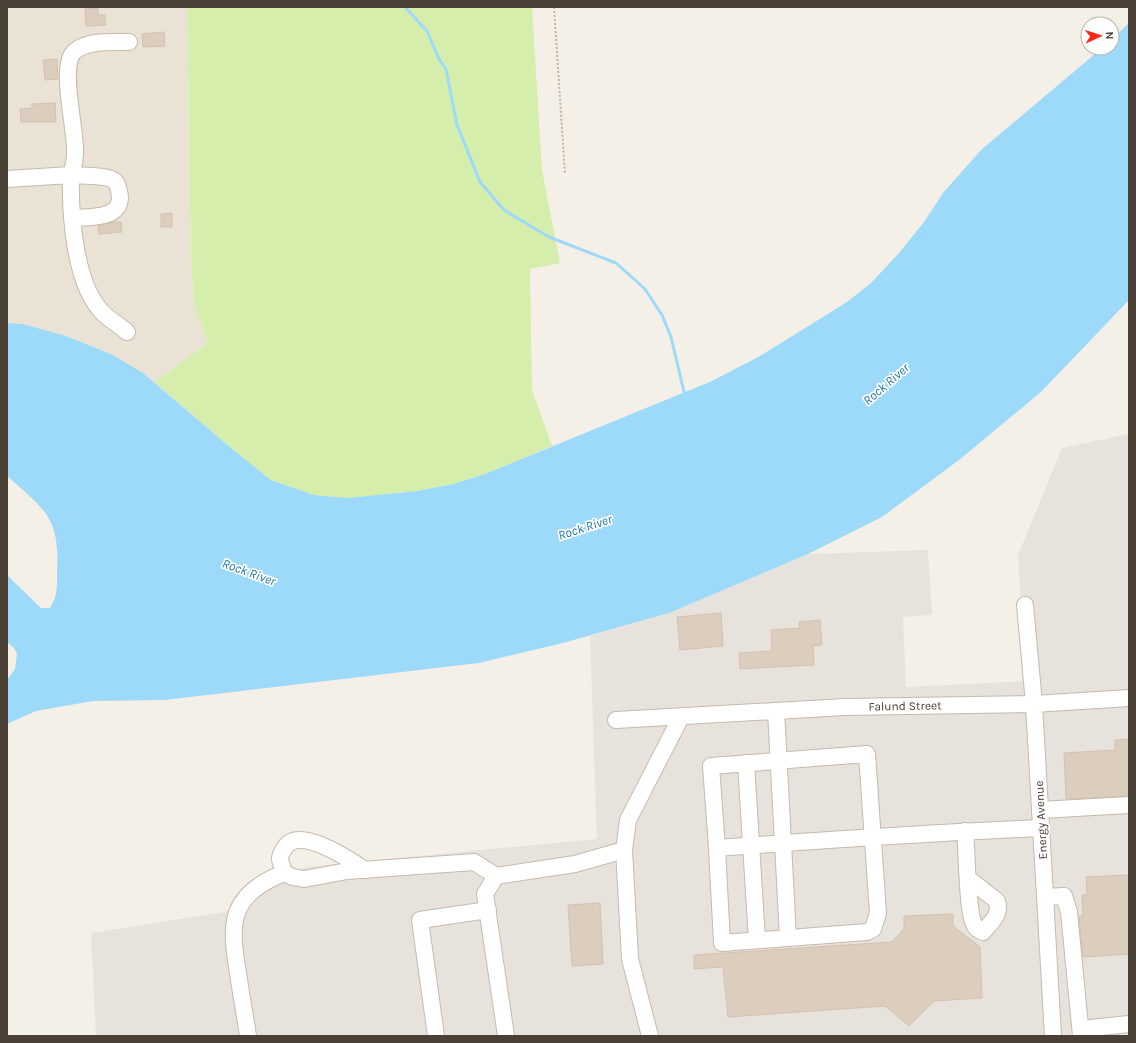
<svg xmlns="http://www.w3.org/2000/svg" width="1136" height="1043" viewBox="0 0 1136 1043" font-family="Karla,sans-serif">
<style>
.residential{fill:#eae2d5}
.industrial{fill:#e8e2dc}
.green{fill:#d5eeac}
.water{fill:#9ddaf9}
.lines{fill:none;stroke-linecap:round;stroke-linejoin:round}
.stream{stroke:#9ddaf9;stroke-width:3}
.building{fill:#dccebe;stroke:#d4c2ae}
.minor-casing{stroke:#c5baac;stroke-width:18}
.path{stroke:#c6b298;stroke-width:2;stroke-dasharray:2 2;stroke-linecap:butt}
.minor{stroke:#fff;stroke-width:16}
.labels{text-anchor:middle;dominant-baseline:central;stroke-width:3.5;stroke-linejoin:round;paint-order:stroke}
.street-label{font-size:12px;fill:#4a4035;stroke:#fff}
.water-label{font-size:13px;font-style:italic;fill:#1f79a8;stroke:#fff}
</style>
<rect width="100%" height="100%" fill="#f5f0e7"/>
<path class="residential" d="M7,7H187L191,257L194,304L208,343L154,382L143,373L111,354L66,336L23,324L7,323Z"/>
<path class="industrial" d="M1129,434V1036H96L91,933L224,912L305,867L597,839L590,636L669,613L808,554L928,550L932,615L903,617L906,687L1026,681L1018,555L1062,448Z"/>
<path class="green" d="M187,7H532L542,170L560,263L530,269L532,390L552,446L485,474L453,484L417,491L347,498L314,495L271,480L231,448L154,382L208,343L194,304L191,258Z"/>
<path class="water" d="M1129,23V300L1041,392L959,460L882,517L808,554L669,613L563,643L479,663L165,700L93,701L36,711L7,724V680L15,669L17,654L14,648L7,642V575L41,608H50C58,596 57,585 57,572C60,517 45,510 7,476V323L23,324L66,336L111,354L143,373L231,448L271,480L314,495L347,498L417,491L453,484L485,474L712,381L760,356L847,302L871,283L899,253L924,222L943,193L981,150L1102,48H1112V39Z"/>
<g class="lines">
<path class="stream" d="M405,7L427,31L439,59L446,69L457,125L480,182L504,210L549,237L616,263L645,289L662,315L671,337L685,396"/>
</g>
<g class="building">
<path d="M98,8V15H105L106,25L86,26L85,9Z"/>
<path d="M164,32L165,46L143,47L142,34Z"/>
<path d="M57,59L58,79L45,80L43,60Z"/>
<path d="M55,103L56,122H21L20,109L32,108V104Z"/>
<path d="M172,213V227H161V214Z"/>
<path d="M113,222H121L122,232L99,234L98,226Z"/>
<path d="M721,613L723,646L680,650L677,617Z"/>
<path d="M820,620L822,645L813,646L814,665L740,669L739,653L772,651L771,630L800,628L799,622Z"/>
<path d="M1129,739V796L1066,799L1064,753L1115,750V740Z"/>
<path d="M1129,875V954L1083,957L1079,916H1083L1082,895H1087L1086,877Z"/>
<path d="M600,903L603,964L572,966L568,905Z"/>
<path d="M953,914V926L980,947L982,998L934,1001L909,1026L885,1006L728,1017L723,967L694,969V955L892,942L904,929V916Z"/>
</g>
<g class="lines">
<defs>
<g id="minor">
<path d="M7,179L71,175C70,213 74,284 103,313C110,320 119,325 127,332"/>
<path d="M73,218C92,217 126,219 119,191C118,186 117,181 111,179C101,175 82,176 71,175C73,168 75,161 75,154C77,133 58,64 75,51C88,40 113,42 129,42"/>
<path d="M1025,605L1034,704L1053,1036"/>
<path d="M776,711L788,938"/>
<path d="M616,720L845,707L1034,704L1129,698"/>
<path d="M746,763L757,940"/>
<path d="M1040,810L1129,805"/>
<path d="M965,831C967,850 967,911 974,924C976,929 978,930 983,932C992,921 1001,915 997,901L969,879"/>
<path d="M717,848L711,766L867,754L878,913L873,929L867,932L722,943L717,848C825,840 933,833 1041,828"/>
<path d="M284,873C283,868 280,862 280,858C280,855 282,852 284,849C297,824 349,859 365,870"/>
<path d="M496,876L485,894L506,1036"/>
<path d="M1045,897L1064,896L1069,912L1081,1036"/>
<path d="M1081,1029L1129,1024"/>
<path d="M248,1036C245,1015 241,994 238,973C229,922 230,894 284,873L293,877L304,879L347,871L474,862L496,876L575,864L624,850"/>
<path d="M436,1036L420,920L488,910"/>
<path d="M650,1036L630,959L624,850L628,820L681,717"/>
</g>
</defs>
<use href="#minor" class="minor-casing"/>
<path class="path" d="M554,7L565,174"/>
<use href="#minor" class="minor"/>
</g>
<g class="labels">
<g class="street-label">
<text transform="translate(905 706) rotate(-1)">Falund Street</text>
<text transform="translate(1041 820) rotate(-93)">Energy Avenue</text>
</g>
<g class="water-label">
<text transform="translate(886 384) rotate(-41)">Rock River</text>
<text transform="translate(585 527) rotate(-18)">Rock River</text>
<text transform="translate(249 572) rotate(20)">Rock River</text>
</g>
</g>
<rect width="1136" height="1043" fill="none" stroke="#4a4035" stroke-width="16"/>
<g transform="translate(1100 36) rotate(87)"><circle r="19" fill="#ffffff" stroke="#b7b3ae"/>
<path d="M0-3L7 15L0 10L-7 15Z" fill="#ff2715"/>
<text y="-6" font-size="11" font-weight="bold" text-anchor="middle" fill="#4a4035">N</text>
</g>
</svg>
